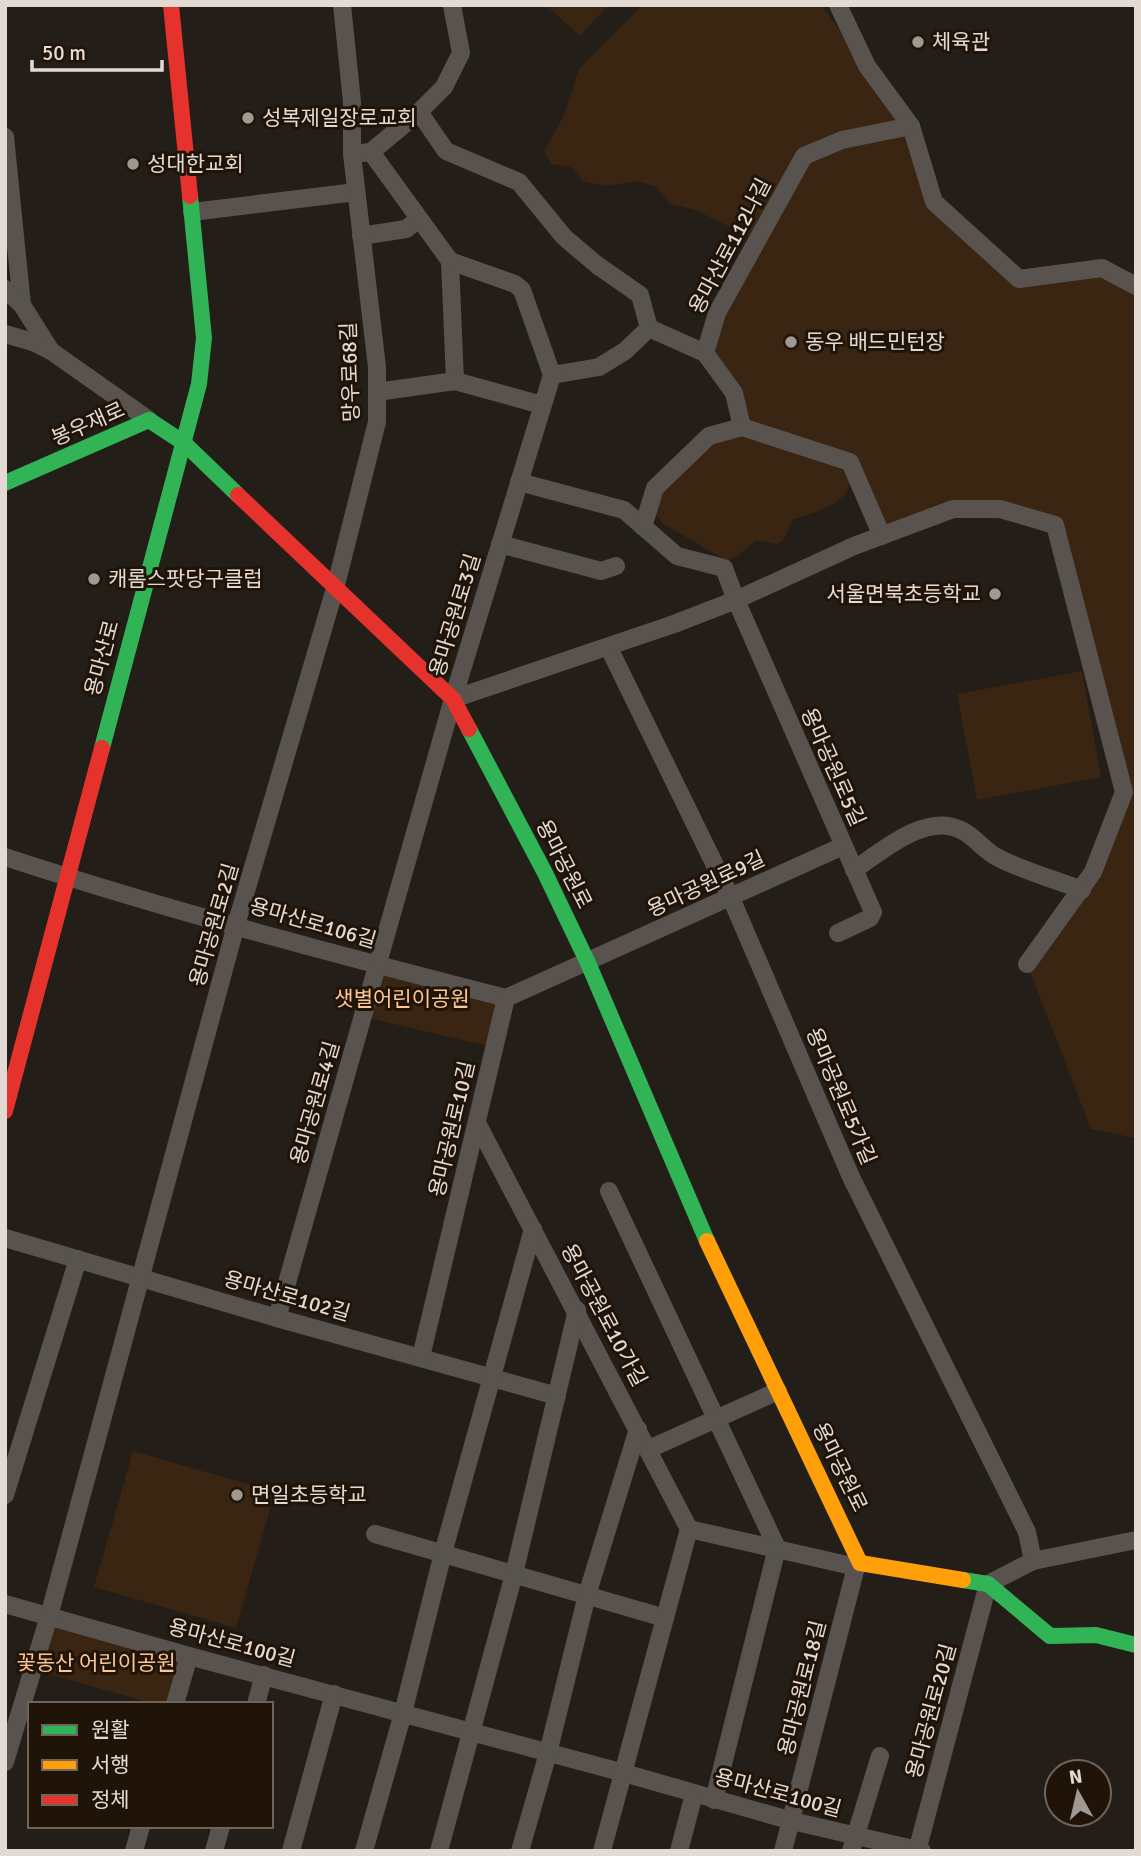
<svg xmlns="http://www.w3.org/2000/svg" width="1141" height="1856" viewBox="0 0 1141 1856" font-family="Signika,'Noto Sans KR',sans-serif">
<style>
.green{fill:#392511}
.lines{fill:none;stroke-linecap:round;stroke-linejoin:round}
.street{stroke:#58534e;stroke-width:18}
.fast{stroke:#30b455;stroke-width:16}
.slow{stroke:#ff9f0a;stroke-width:16}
.jam{stroke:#e5322d;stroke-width:16}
.poi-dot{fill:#a09992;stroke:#201409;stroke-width:2.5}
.labels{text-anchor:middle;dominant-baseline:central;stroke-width:6;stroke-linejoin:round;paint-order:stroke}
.poi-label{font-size:21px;fill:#e3dbd3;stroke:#201409;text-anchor:start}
.street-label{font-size:21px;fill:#e3dbd3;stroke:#201409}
.park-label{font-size:21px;fill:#fec693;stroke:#201409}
</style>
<rect width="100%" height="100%" fill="#241e18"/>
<g class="green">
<path d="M552,5H608L580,36L549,8Z"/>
<path d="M643,5H821L911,126L934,202L1019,279L1102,268L1136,286V1138L1091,1129L1027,964L1093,872L1124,792L1055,525L953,509L882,536L850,463L742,427L705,353L757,240L695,210L670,204L656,187L638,181L605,186L583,181L571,167L551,164L544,151L564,115L579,69Z"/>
<path d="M743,434L842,467C845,471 849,477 849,483C850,502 808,516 793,519L784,539L777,544L757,540L736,557L726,560L665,525L656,515V502L661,491L712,444Z"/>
<path d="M1082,671L1101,777L977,800L957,694Z"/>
<path d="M379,966L504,998L492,1047L364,1017Z"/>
<path d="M133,1451L275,1492L236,1628L94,1587Z"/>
<path d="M53,1627L183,1662L171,1704H155L41,1672Z"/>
</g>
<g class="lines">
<g class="street">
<path d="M452,5L461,53L444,87L419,112L446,151L519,182L564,237L597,265L640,295L649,328L705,353L734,393L742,427"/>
<path d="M838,5L867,66L911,126L934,202L1019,279L1102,268L1136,286"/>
<path d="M5,137L22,305"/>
<path d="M371,152L419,112"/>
<path d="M192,212L356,192"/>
<path d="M361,236L406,229L419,219"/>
<path d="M450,261L455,381"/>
<path d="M5,289L22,305L51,351L149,420"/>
<path d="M5,334L33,342L51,351"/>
<path d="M705,353L717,313L804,156L842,140L911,126"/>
<path d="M552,375L599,367L625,351L649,328"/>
<path d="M377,392L455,381L542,405"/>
<path d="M519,482L624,510L677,556L724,568L736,600L873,912L870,918L838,933"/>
<path d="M643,527L655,488L709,436L742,427L850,462L882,536"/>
<path d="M500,544L601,571L616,566"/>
<path d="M609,648L731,898L851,1177L1027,1532L1033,1561"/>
<path d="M453,699L674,624L736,600L854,546L953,509H1000L1055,525L1124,792L1093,872L1027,964"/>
<path d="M5,857C170,911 338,955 506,998"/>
<path d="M854,870C882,851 926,812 961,830C974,836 983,849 995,856C1017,869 1057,880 1082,890"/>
<path d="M477,1123L689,1529"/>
<path d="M609,1191L777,1548L714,1800"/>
<path d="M5,1238L277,1318L557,1396"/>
<path d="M277,1318L453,699L552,375L522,290L515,284L450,261L371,152L352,154"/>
<path d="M421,1357L506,998L843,846"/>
<path d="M649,1449L778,1391"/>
<path d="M5,1495L78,1259"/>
<path d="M689,1529L856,1567L860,1563"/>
<path d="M375,1534L665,1618"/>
<path d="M5,1604L189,1656L624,1773L792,1821L922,1851"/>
<path d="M175,1704L189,1656"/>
<path d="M256,1704L264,1675"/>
<path d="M5,1762L49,1616L236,925L336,585L377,422V367L352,154V102L342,5"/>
<path d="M134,1851L141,1826"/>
<path d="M214,1851L221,1826"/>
<path d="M291,1851L334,1694"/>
<path d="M364,1851L403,1713L443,1553L533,1229"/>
<path d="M439,1851L514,1574L577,1310"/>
<path d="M520,1851L548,1753L587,1595L638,1429"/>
<path d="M602,1851L689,1529"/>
<path d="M679,1851L694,1794"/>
<path d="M783,1851L856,1567"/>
<path d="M851,1851L880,1756"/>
<path d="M917,1851L988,1584L1033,1561L1136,1540"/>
</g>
<g class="fast">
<path d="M5,483L149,420L184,443L238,495"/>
<path d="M469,729L545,873L588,963L707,1241"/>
<path d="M102,748L199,384L204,338L190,196"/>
<path d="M963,1580L988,1584L1050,1636L1096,1635L1136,1645"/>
</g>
<path class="slow" d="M707,1241L860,1563L963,1580"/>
<g class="jam">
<path d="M171,5L190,196"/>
<path d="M238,495L453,699L469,729"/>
<path d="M5,1111L102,748"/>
</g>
</g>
<g class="poi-dot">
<circle cx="918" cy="42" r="7"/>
<circle cx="248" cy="118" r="7"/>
<circle cx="133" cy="164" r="7"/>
<circle cx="791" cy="342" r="7"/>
<circle cx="94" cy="579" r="7"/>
<circle cx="995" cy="594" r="7"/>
<circle cx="237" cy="1495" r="7"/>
</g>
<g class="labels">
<g class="poi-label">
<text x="932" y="42">체육관</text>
<text x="262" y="118">성복제일장로교회</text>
<text x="147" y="164">성대한교회</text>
<text x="805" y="342">동우 배드민턴장</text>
<text x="108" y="579">캐롬스팟당구클럽</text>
<text x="981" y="594" text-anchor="end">서울면북초등학교</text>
<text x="251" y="1495">면일초등학교</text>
</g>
<g class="street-label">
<text transform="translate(730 246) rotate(-62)">용마산로112나길</text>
<text transform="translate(350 372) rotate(-92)">망우로68길</text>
<text transform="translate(88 424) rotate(-24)">봉우재로</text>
<text transform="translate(455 615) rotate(-73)">용마공원로3길</text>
<text transform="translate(102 658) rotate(-75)">용마산로</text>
<text transform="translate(833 767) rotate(66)">용마공원로5길</text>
<text transform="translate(564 864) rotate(63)">용마공원로</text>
<text transform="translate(706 884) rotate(-25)">용마공원로9길</text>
<text transform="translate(313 923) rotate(16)">용마산로106길</text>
<text transform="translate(214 925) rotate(-74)">용마공원로2길</text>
<text transform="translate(841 1096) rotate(67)">용마공원로5가길</text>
<text transform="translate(315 1103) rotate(-74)">용마공원로4길</text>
<text transform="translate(452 1129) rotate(-77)">용마공원로10길</text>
<text transform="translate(287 1296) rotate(16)">용마산로102길</text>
<text transform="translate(604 1315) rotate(62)">용마공원로10가길</text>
<text transform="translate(840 1467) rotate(64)">용마공원로</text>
<text transform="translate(232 1643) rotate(15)">용마산로100길</text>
<text transform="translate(802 1688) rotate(-76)">용마공원로18길</text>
<text transform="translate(931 1711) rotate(-75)">용마공원로20길</text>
<text transform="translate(778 1793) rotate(15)">용마산로100길</text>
</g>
<g class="park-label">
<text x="402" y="999">샛별어린이공원</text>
<text x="96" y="1663">꽃동산 어린이공원</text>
</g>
</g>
<rect width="1141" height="1856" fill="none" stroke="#e3dbd3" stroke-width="14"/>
<rect x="28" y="1702" width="245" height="126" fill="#201409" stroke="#6e645a" stroke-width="2"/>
<rect x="42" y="1725" width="35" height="10" fill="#30b455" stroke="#6e645a" stroke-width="2"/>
<text x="91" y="1737" font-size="21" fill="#e3dbd3">원활</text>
<rect x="42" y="1760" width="35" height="10" fill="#ff9f0a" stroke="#6e645a" stroke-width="2"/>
<text x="91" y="1772" font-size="21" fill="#e3dbd3">서행</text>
<rect x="42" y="1795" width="35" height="10" fill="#e5322d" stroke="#6e645a" stroke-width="2"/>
<text x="91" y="1807" font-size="21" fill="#e3dbd3">정체</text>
<g transform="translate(1078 1793) rotate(352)"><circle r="33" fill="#201409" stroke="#6e645a" stroke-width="2"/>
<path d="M0-5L12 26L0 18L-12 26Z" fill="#a09992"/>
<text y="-10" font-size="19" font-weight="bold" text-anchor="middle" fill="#e3dbd3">N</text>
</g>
<path d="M32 60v10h130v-10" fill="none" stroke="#e3dbd3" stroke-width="3.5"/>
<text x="42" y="60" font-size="21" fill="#e3dbd3" stroke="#201409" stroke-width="5" paint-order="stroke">50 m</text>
</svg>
